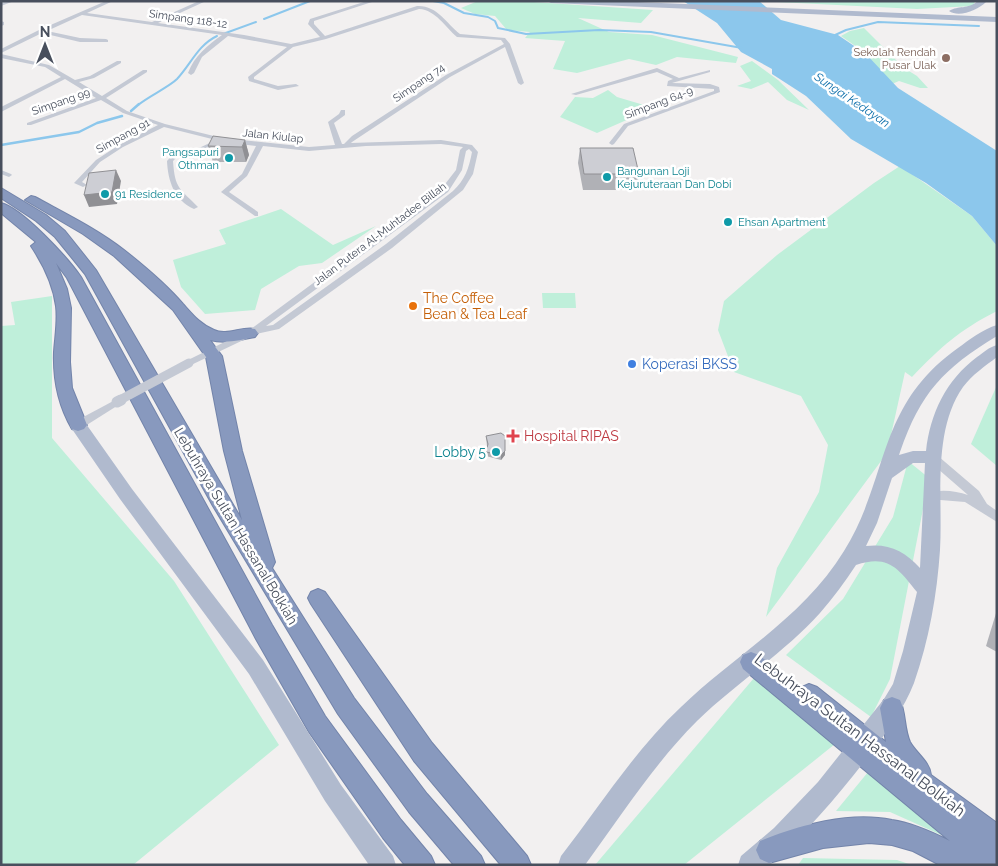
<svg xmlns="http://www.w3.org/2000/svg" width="998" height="866" viewBox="0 0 998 866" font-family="Raleway,sans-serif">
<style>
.green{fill:#bfefda}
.water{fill:#8cc7ec}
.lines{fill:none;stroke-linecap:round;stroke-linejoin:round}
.stream-far1{stroke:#8cc7ec;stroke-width:2}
.stream{stroke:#8cc7ec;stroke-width:2.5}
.highway-casing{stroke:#7384aa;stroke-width:2}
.street{fill:#c4c9d4;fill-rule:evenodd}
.primary{fill:#b0bace;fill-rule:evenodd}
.highway{fill:#8899be;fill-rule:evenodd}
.street-bridge-far1{stroke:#c4c9d4;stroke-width:9}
.street-bridge{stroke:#c4c9d4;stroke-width:11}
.wall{fill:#b0b1b6}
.shaded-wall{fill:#909094}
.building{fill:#cdced4;stroke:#909094}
.education-dot{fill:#8d6e63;stroke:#fff;stroke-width:2}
.culture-dot{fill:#0f9aa8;stroke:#fff;stroke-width:2}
.food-dot{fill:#e8710a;stroke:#fff;stroke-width:2}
.shop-dot{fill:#3f7fe0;stroke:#fff;stroke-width:2}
.health-dot{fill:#e0444e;stroke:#fff;stroke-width:2}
.labels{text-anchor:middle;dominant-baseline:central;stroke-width:5;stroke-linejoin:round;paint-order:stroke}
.far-street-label{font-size:11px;fill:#484f5d;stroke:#fff}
.far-education-label{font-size:11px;fill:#785e54;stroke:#fff;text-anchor:end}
.far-culture-label{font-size:11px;fill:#0d838f;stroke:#fff;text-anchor:start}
.far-water-label{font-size:12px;font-style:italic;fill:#0d6fab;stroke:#fff}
.food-label{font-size:14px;fill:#c56008;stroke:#fff;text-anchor:start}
.shop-label{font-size:14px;fill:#366cbe;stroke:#fff;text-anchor:start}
.health-label{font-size:14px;fill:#be3a42;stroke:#fff;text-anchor:start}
.culture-label{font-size:14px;fill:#0d838f;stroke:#fff;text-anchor:end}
.street-label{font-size:14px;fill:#484f5d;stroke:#fff}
.near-street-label{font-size:16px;fill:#484f5d;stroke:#fff}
</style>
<rect width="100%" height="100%" fill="#f2f0f0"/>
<g class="green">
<path d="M478,1H519L653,10L641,23L578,18L609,32L652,35L738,57L736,63L677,57L656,65L629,59L577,73L553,69L565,41L525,38L530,32L507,30L495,16L475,14L461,8Z"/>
<path d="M759,1H975L973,6L917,9Z"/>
<path d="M864,28L904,68L917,76L928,88H920L899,81L892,84L871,65L867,54L841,36L850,31Z"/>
<path d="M752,61L778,80L809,110L787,100L768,82L751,89L737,86L751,81L740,66Z"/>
<path d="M608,90L617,97L654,108L597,133L560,117L575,97L593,98Z"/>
<path d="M900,166L972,216L997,246V311C958,331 942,346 912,377L905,372L887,453L766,617L777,568L819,492L828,445L801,396L734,372L718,330L724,301L777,255L874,183Z"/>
<path d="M281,209L333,245L376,226L322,263L299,266L261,289L255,310L205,314L181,287L173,260L226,244L219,230Z"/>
<path d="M542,293H575L576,308H543Z"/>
<path d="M52,296V438L174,581L279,745L133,865H1V326L15,325L11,302Z"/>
<path d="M997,385V466L971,444Z"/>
<path d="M908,461L929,478L890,679L871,717L786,655L843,599L893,517Z"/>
<path d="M754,678L840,740L684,865H595Z"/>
<path d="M873,766L975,850L890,812L836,811Z"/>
<path d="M803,858L897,860L912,865H798Z"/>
</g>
<path class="water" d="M683,1H759L781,20L838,35L866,54L898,88L997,151V246L972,216L926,183L851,139L806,96L772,74V69L741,52L717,23Z"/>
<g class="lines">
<g class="stream-far1">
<path d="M433,1L444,3L464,13L488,17L495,21L498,28L526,34L599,30L651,32L742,48"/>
<path d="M264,19L310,1"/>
<path d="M223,34L256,22"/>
<path d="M833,36L846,30L878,22L979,26"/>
<path d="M138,105C149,96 169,87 177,79C191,64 198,45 217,36"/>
</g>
<g class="stream">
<path d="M131,111L139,104"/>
<path d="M1,145L79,132L97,123L122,116"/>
</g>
<defs>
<g id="highway">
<path d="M1,188L46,215L65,231L96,270L242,520L224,451L206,357L173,310L114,256L83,234L25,200L31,196L35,197C66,214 97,229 124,250C143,265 167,285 183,304C193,315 200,324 214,330C227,336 242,326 255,329L258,333L255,337C241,340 225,344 210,340L222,356L242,451L275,562L272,568L354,698L427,794L481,856L485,865H454L409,812L338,714L213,506L85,274L55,237L36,221L1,198Z"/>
<path d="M1,203C22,208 68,258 81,277L272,625L325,716L401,820L431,856L435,865H405L383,838L309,732L256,639L67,278L56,263L67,289L71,308L70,362L72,388L87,425L84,429L78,431L72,429C58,405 53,379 54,352C55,337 58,321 56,306C53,284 43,264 31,246L36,242L1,213Z"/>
<path d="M318,589L325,592L432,743L527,856L531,865H501L414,761L311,604L308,598L311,592Z"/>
<path d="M751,652L759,655L800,688L809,684L817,687L886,742L880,708L884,700L892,697L900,700C906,713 904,729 910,742C916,753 930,762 931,775L997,823V865H940L913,851L892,845L869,843L823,848L769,863L760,859L756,850L760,841C799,825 850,811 892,820C912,823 932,832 950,841L743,669L740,662L743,655Z"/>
</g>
</defs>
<use href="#highway" class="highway-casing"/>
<g class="street">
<path d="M7,1H14L1,6V3Z"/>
<path d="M106,1H113L87,13L152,22L199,1H206L158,23L244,35L291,44L320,37L308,24L310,19L367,1H375L314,21V24L325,36L417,6C437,5 446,23 460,34L505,38L510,44L524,83L521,85L518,83L505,47L450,77L352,142L351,143L441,140L472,145L478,152L473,174L463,190L392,248L279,329L256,334L189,366L184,363L186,361L251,329L442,188L456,170L460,150L463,147L441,144L366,146L309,151L263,146L247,176L229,192L258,212V216H255L221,192L242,174L256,146L223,142L202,151L179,155L173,161C175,190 180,188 198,207L194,209C174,200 168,181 167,161L175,152L199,148L216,140L164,127L123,147L100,162L82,182L87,185L83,187L74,183L96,160L119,145L158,125L123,113L101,100L31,125H27V123L96,98L65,79L1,112V107L61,77L45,67L1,58V54L49,65L75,80L90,76L117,61H121V63L94,78L79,82L102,96L143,70H147V72L106,98L127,111L165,124L222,138L309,147L335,145L328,122L339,114L341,110H345V115L334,123L342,144H344L352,136L446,75L504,44L501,40L457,37C445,27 436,10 419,9L326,39L293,47L254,77V79L278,86L296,84L299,86L278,90L249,81L248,77L287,47L228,36L202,57L194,73L191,75L188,73C194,56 208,45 222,35L82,15L47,31L80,38L106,39L108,40V42H80L42,33L1,53V49L39,30ZM469,149L472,152C469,168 465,180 453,191L386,244L273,325L266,326L448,192L462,170L466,151Z"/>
<path d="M1,21L4,22V25L1,26Z"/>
<path d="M657,68L679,78L710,70V72L672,83L710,84L719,87L720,92L628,126L614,144L612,145L609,143L624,124L714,91V89L667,86L668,81L673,79L657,72L576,95L571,94Z"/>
<path d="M1,170L11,174L12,175L9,177L1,174Z"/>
<path d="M117,399L122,402L120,404L82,428H74L73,425L74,422Z"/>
<path d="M934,455L938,456L979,491L987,504L997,511V522L965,502L928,499L927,496L928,493C941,489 956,491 968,495L930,462L929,459L930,456Z"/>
</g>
<g class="primary">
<path d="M547,1H613L997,17V22L551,3Z"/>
<path d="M978,1L986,2C978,10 959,18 949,11C959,5 967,10 978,1Z"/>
<path d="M997,325V336C943,369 921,392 900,452L899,455L913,451H926C930,414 946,380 977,357C983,353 989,347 997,345V357C985,366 972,375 963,387C932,431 943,499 940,550C937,595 929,640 914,683C904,709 887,731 871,753C840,793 808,832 769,865H738L741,856L774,828L818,782L884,699L893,684L903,651L917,592C898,568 888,554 856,565C845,582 833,598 820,613C783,654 736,683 697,721C654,764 621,816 585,865H558L561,856C600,806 635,750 681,707C736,654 804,617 844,551C890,477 876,406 958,348C969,340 983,329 997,325ZM913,463H925L920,568C905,551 888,543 866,546L877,523L892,478Z"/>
<path d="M78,419L84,421L132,489L263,660L341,785L393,856L396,865H369L325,801L249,674L120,499L72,429L70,425L72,421Z"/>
</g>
<use href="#highway" class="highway"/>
<path class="street-bridge-far1" d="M118,401L189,363"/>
<path class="street-bridge" d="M117,402L121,400"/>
</g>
<g class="wall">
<path d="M245,140L249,155L246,162H213L208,146Z"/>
<path d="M580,148L639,174L637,190H583L578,163Z"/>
<path d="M486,436L505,455L501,460L486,456L487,446Z"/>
<path d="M997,610V652L986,646Z"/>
</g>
<g class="shaded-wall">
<path d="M245,140L249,155L246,162L242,147Z"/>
<path d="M116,170L121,181L117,204L89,207L84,195Z"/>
<path d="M505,451V455L501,460V455Z"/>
</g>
<g class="building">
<path d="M213,136L245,140L242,147L208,146Z"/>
<path d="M580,148H633L639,174H584Z"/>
<path d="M116,170L112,192L84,195L89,173Z"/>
<path d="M501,433L505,436V451L501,455L486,452L488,444L486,436Z"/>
</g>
<circle class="education-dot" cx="946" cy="58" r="5"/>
<g class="culture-dot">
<circle cx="229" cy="158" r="5"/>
<circle cx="607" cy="177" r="5"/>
<circle cx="105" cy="194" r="5"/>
<circle cx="728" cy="222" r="5"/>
<circle cx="496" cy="452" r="5"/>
</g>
<circle class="food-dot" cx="413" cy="306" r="5"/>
<circle class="shop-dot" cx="632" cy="364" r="5"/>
<path class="health-dot" d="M510.5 428.5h5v5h5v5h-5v5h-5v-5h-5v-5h5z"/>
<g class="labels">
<g class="far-street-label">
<text transform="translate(188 19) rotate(8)">Simpang 118-12</text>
<text transform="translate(419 83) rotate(-34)">Simpang 74</text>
<text transform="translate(61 102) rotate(-19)">Simpang 99</text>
<text transform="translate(659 103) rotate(-21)">Simpang 64-9</text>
<text transform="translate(123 136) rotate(-29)">Simpang 91</text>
<text transform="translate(273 136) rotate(6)">Jalan Kiulap</text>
<text transform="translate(380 234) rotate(-37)">Jalan Putera Al-Muhtadee Billah</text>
</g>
<g class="far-education-label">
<text x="936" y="52">Sekolah Rendah<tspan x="936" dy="13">Pusar Ulak</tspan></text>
</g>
<g class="far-culture-label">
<text x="219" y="152" text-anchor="end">Pangsapuri<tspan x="219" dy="13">Othman</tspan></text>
<text x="617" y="171">Bangunan Loji<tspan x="617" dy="13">Kejuruteraan Dan Dobi</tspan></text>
<text x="115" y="194">91 Residence</text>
<text x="738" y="222">Ehsan Apartment</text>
</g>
<g class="far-water-label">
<text transform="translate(852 100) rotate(34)">Sungai Kedayan</text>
</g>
<g class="food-label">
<text x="423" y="298">The Coffee<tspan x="423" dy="16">Bean &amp; Tea Leaf</tspan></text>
</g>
<g class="shop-label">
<text x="642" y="364">Koperasi BKSS</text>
</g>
<g class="health-label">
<text x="524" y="436">Hospital RIPAS</text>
</g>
<g class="culture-label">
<text x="486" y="452">Lobby 5</text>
</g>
<g class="street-label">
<text transform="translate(236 526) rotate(59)">Lebuhraya Sultan Hassanal Bolkiah</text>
</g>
<g class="near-street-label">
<text transform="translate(860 735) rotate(37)">Lebuhraya Sultan Hassanal Bolkiah</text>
</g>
</g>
<rect width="998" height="866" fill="none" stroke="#484f5d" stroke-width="5"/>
<g transform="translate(45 45)" stroke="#ffffff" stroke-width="4" paint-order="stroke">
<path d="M0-4L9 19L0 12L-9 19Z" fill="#484f5d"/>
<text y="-8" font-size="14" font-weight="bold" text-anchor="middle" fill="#484f5d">N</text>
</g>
</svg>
